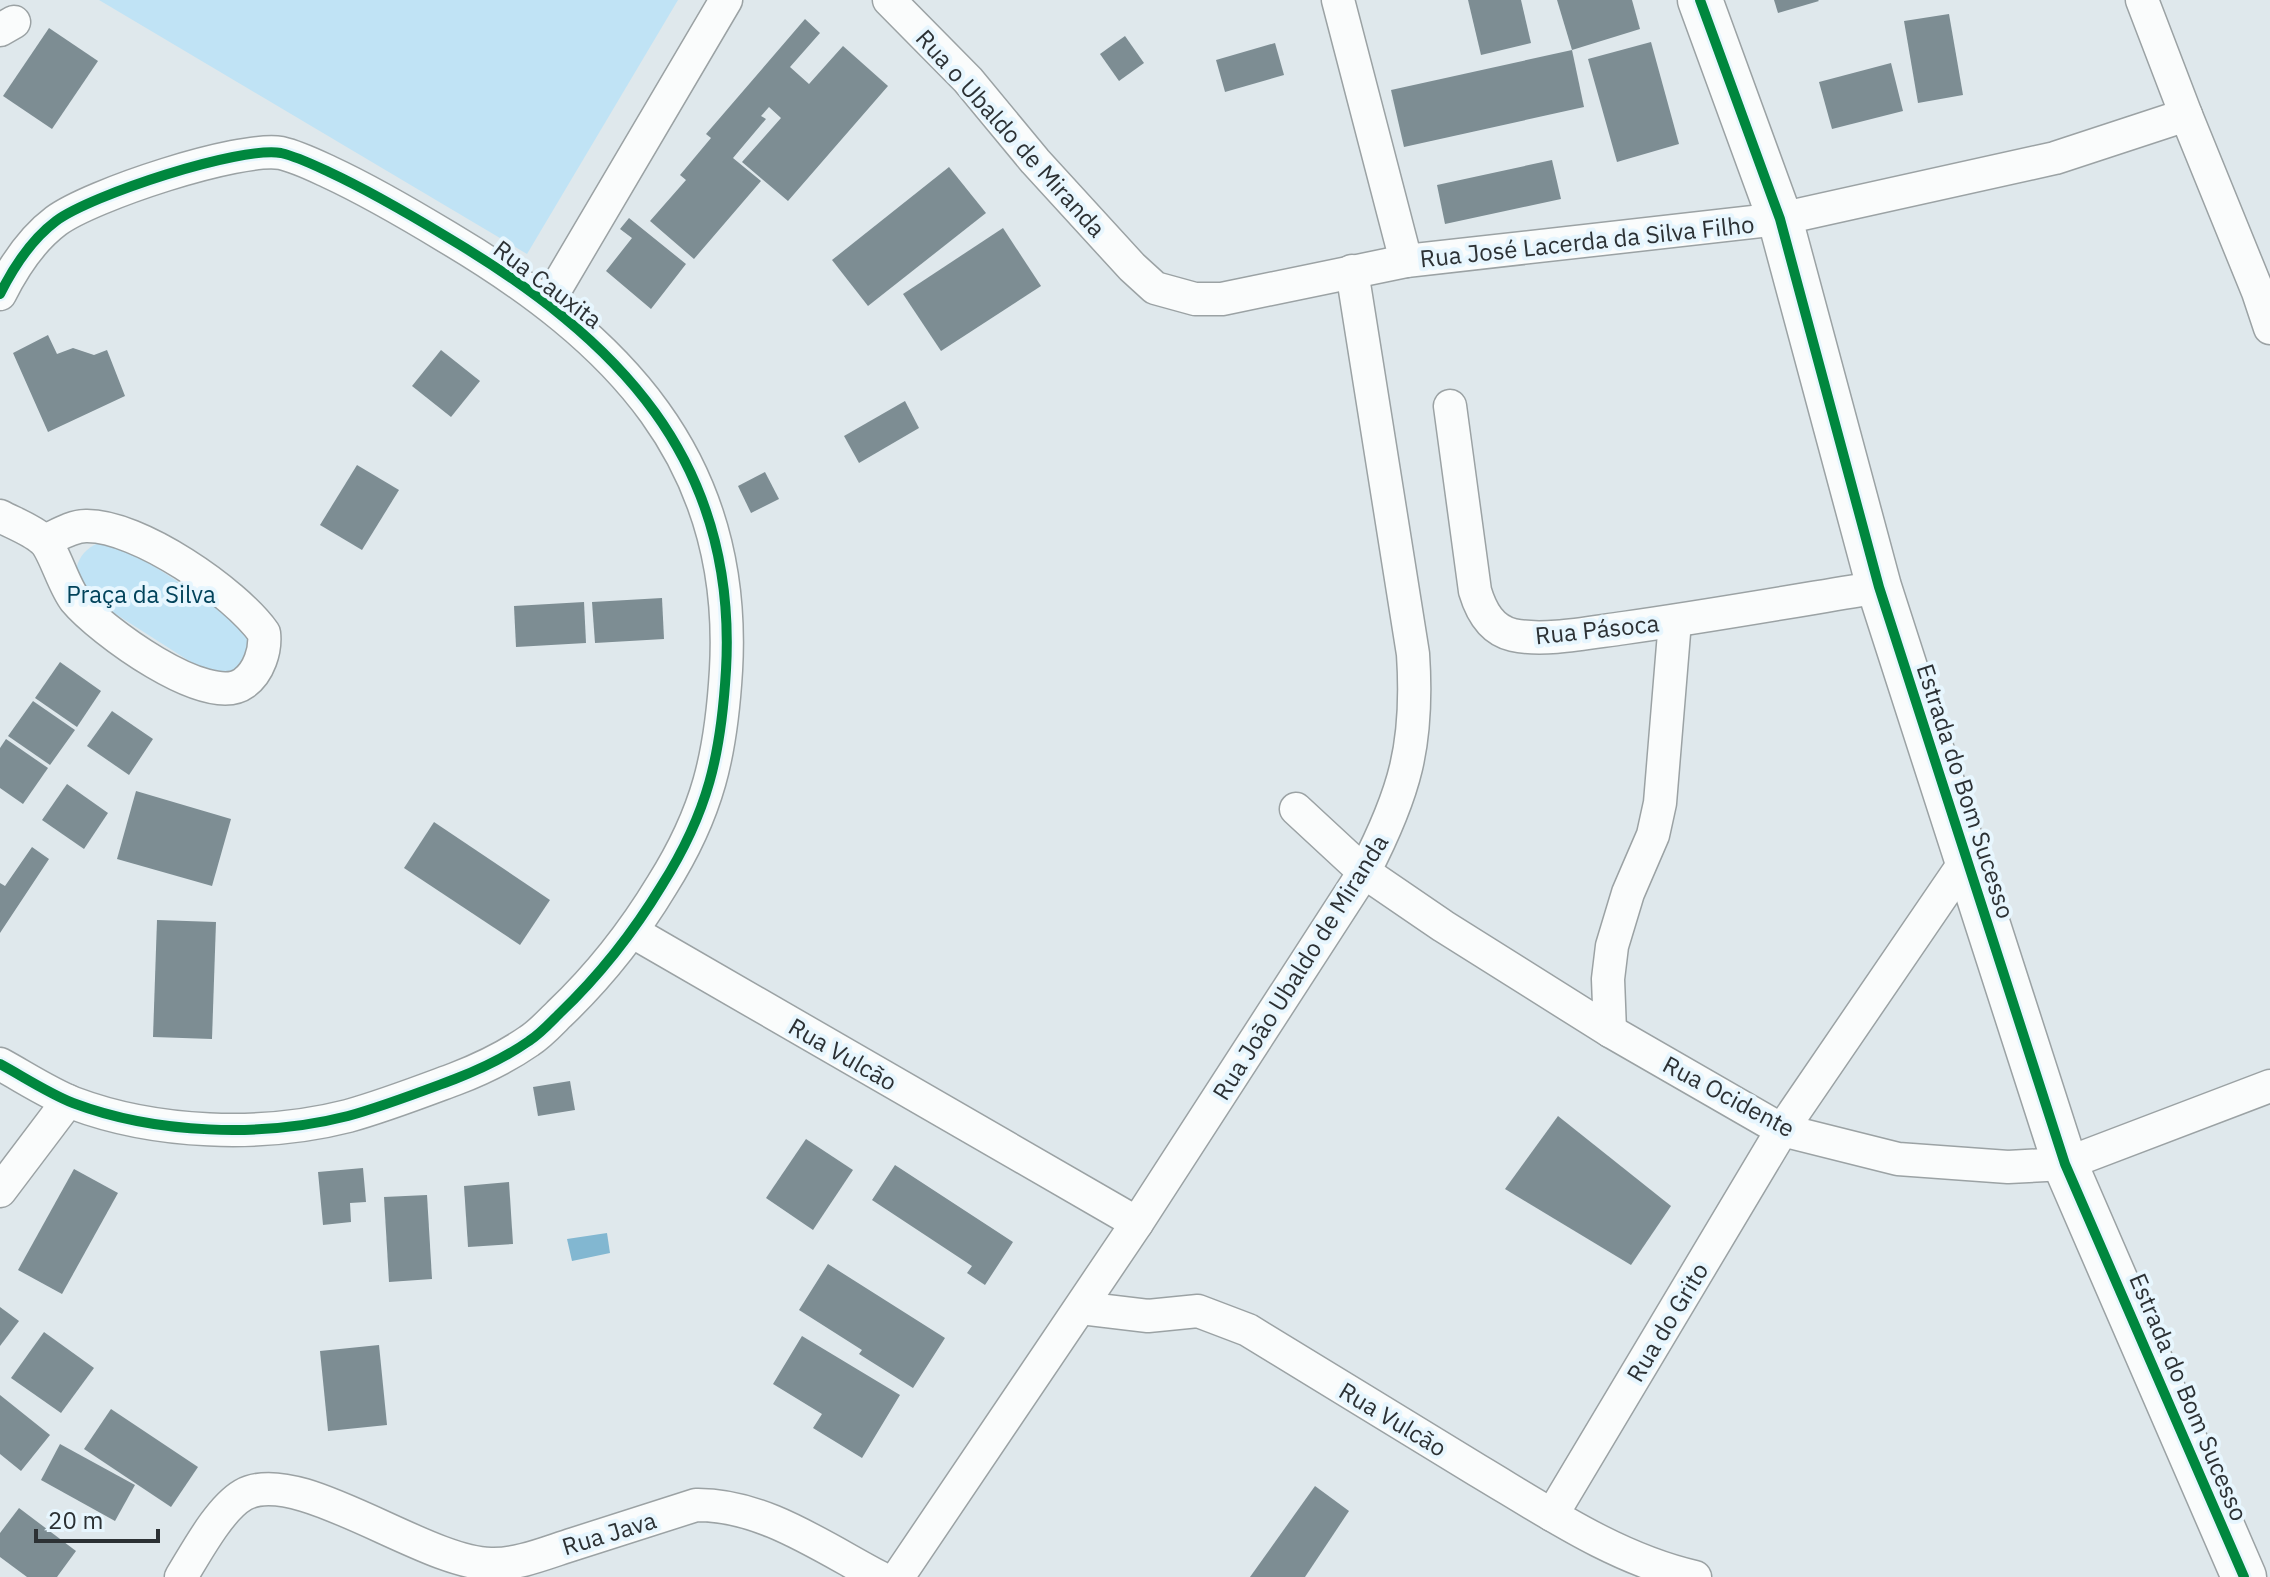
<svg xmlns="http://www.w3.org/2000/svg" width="2270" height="1577" viewBox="0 0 2270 1577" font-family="'IBM Plex Sans',sans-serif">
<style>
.green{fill:#c0e3f5}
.water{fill:#82b7d1}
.building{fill:#7d8d93}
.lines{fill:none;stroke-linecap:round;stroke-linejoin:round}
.street-casing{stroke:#9ba2a4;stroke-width:35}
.secondary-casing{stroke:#9ba2a4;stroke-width:47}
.street{stroke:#fafcfc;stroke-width:32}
.secondary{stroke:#fafcfc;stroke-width:44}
.cycleway-casing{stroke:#e7f6fe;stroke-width:15}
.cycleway{stroke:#00873e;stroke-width:10}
.labels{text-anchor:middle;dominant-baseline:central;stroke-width:8;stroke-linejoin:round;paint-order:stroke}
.street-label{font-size:24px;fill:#2c3134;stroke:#e7f6fe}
.park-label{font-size:24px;fill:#02435b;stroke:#e7f6fe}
</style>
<rect width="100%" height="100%" fill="#dfe8ec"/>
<g class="green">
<path d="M99,0H678L527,254Z"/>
<path d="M112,539L251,629L249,663L219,680L78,590C70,563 84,544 112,539Z"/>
</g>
<path class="water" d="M607,1233L610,1253L572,1261L567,1239Z"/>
<g class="building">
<path d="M1468,0H1521L1531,43L1481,55Z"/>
<path d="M1557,0H1632L1640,29L1572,50Z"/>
<path d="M1774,0H1818L1819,1L1778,13Z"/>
<path d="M1949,14L1963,95L1918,103L1904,21Z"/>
<path d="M805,19L820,33L790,67L809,84L843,46L888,86L788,201L742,162L781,118L769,107L761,116L766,119L733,158L761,181L694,259L650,221L686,180L680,175L711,138L706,134Z"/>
<path d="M49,28L98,61L52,129L3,96Z"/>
<path d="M1125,36L1144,63L1119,81L1100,54Z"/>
<path d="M1651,42L1679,144L1617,162L1588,59Z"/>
<path d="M1275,43L1284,75L1225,92L1216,60Z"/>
<path d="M1572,50L1584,107L1404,147L1391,90Z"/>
<path d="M1891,63L1903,111L1832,129L1819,82Z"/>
<path d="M1552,160L1561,199L1445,224L1437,185Z"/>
<path d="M949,167L986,213L868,306L832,260Z"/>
<path d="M629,218L686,264L651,309L606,271L632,238L620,229Z"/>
<path d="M1003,228L1041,286L941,351L903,294Z"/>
<path d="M48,335L57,354L73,348L94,355L107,350L125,396L48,432L13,353Z"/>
<path d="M441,350L480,381L451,417L412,386Z"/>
<path d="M905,401L919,428L859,463L844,436Z"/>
<path d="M357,465L399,490L362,550L320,525Z"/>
<path d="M765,472L779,499L751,513L738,486Z"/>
<path d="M662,598L664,639L595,643L592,602Z"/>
<path d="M584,602L586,643L516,647L514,606Z"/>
<path d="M60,662L101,691L77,727L35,698Z"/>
<path d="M33,701L75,730L50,765L8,736Z"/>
<path d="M112,711L153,739L129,775L87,746Z"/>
<path d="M6,739L48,768L23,804L0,788V748Z"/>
<path d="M67,784L108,813L84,849L42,820Z"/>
<path d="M136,791L231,819L212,886L117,859Z"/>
<path d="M434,822L550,900L520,945L404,868Z"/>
<path d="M32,847L49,859L0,933V883L5,886Z"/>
<path d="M157,920L216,922L212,1039L153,1037Z"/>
<path d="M570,1081L575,1110L538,1116L533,1087Z"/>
<path d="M1558,1116L1671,1206L1631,1265L1505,1189Z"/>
<path d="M806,1139L853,1170L813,1230L766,1198Z"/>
<path d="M895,1165L1013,1242L985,1285L967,1273L972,1266L872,1200Z"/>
<path d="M363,1168L366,1202L350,1203L351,1222L323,1225L318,1172Z"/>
<path d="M74,1169L118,1193L62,1294L18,1270Z"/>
<path d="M509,1182L513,1244L468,1247L464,1186Z"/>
<path d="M427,1195L432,1279L389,1282L384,1197Z"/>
<path d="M828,1264L945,1338L913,1388L859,1354L862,1350L799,1310Z"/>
<path d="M0,1307L19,1321L0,1346Z"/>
<path d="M44,1332L94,1368L61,1413L11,1378Z"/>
<path d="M802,1336L900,1395L862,1458L813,1428L822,1414L773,1384Z"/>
<path d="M379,1345L387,1425L328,1431L320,1351Z"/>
<path d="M0,1395L50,1435L21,1471L0,1454Z"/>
<path d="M111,1409L198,1467L171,1507L84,1449Z"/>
<path d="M60,1444L135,1485L115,1521L41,1480Z"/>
<path d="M1315,1486L1349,1511L1305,1577H1250Z"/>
<path d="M19,1508L76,1551L57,1577H27L0,1557V1533Z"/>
</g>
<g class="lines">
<defs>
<g id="street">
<path d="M889,0L968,80L1035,161L1132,267L1155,288L1195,299H1222L1406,261L1780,219L2055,158L2186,115"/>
<path d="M1338,0L1406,261"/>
<path d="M2142,0L2186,115L2258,292L2270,328"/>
<path d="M0,30L14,22"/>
<path d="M0,294C14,266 32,239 56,221C91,195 239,146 281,153C298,157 314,165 329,172C370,191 409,214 447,237C617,338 738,459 726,670C721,755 708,812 662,885C633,933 600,975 559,1014C550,1023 540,1034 529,1041C506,1057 481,1069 455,1079C420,1092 384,1106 348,1116C262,1138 155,1134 73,1103C48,1093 24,1077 0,1064"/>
<path d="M548,302L726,0"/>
<path d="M1450,406L1475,591C1481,611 1491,630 1513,635C1545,642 1592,632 1624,628C1709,616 1794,601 1879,587"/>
<path d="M0,516C13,523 32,530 43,540C54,549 63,585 75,600C99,629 208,710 244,683C259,672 266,650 264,633C235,592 138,525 86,526C72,526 58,535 45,541"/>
<path d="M1296,809L1364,872L1443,926L1610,1031L1782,1130L1898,1159L2008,1167L2065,1164L2270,1086"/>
<path d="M633,932L1137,1223"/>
<path d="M1610,1031L1608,979L1612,946L1628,893L1653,835L1660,803L1675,621"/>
<path d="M0,1191L68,1101"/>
<path d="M1081,1308L1148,1316L1198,1311L1248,1330C1324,1377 1401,1423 1477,1470C1546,1511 1616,1559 1695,1577"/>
<path d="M1552,1515L1782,1130L1967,859"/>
<path d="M181,1577C196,1553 219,1509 243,1495C297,1464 423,1563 491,1564C518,1565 548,1552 574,1544C614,1531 655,1518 696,1505C762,1504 822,1547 879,1577"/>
<path d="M898,1577L1137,1223L1364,872C1405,793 1419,744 1413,654L1352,271"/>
</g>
<path id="secondary" d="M1700,0L1780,219L1879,587L2065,1164L2244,1577"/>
</defs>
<use href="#street" class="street-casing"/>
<use href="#secondary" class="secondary-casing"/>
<use href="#street" class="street"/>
<use href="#secondary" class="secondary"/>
<defs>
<g id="cycleway">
<path d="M1700,0L1780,219L1879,587L2065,1164L2244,1577"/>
<path d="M0,294C14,266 32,239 56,221C91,195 239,146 281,153C298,157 314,165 329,172C370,191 409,214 447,237C617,338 738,459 726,670C721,755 708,812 662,885C633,933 600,975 559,1014C550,1023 540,1034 529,1041C506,1057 481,1069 455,1079C420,1092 384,1106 348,1116C262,1138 155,1134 73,1103C48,1093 24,1077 0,1064"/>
</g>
</defs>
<use href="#cycleway" class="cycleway-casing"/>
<use href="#cycleway" class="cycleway"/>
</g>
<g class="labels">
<g class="street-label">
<text transform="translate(1011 133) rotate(48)">Rua o Ubaldo de Miranda</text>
<text transform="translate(1587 241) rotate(-6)">Rua José Lacerda da Silva Filho</text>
<text transform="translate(548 284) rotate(37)">Rua Cauxita</text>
<text transform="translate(1597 629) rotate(-6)">Rua Pásoca</text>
<text transform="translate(1966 791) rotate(72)">Estrada do Bom Sucesso</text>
<text transform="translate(1300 967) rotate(-58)">Rua João Ubaldo de Miranda</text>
<text transform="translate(843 1054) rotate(30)">Rua Vulcão</text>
<text transform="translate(1729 1096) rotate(28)">Rua Ocidente</text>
<text transform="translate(1667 1322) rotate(-59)">Rua do Grito</text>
<text transform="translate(2189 1397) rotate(67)">Estrada do Bom Sucesso</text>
<text transform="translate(1393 1419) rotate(31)">Rua Vulcão</text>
<text transform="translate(609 1533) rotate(-17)">Rua Java</text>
</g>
<g class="park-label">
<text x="141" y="594">Praça da Silva</text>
</g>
</g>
<path d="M36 1529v12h122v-12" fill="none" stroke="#2c3134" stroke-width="4"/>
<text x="48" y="1529" font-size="24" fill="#2c3134" stroke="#e7f6fe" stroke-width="6" paint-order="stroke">20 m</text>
</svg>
